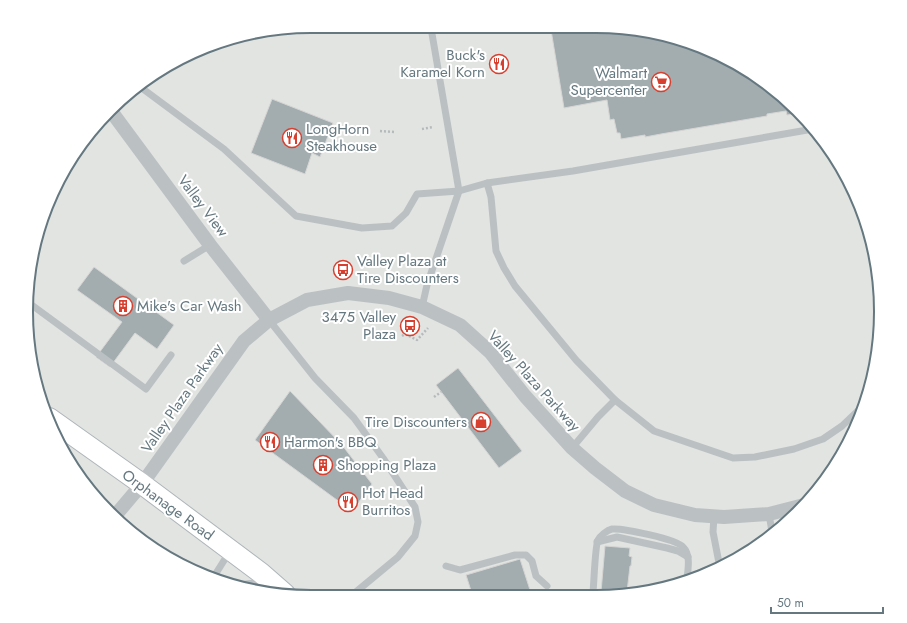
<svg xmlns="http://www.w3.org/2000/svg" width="907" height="623" viewBox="0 0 907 623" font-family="Jost,sans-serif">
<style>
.built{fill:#e2e4e2}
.building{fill:#a3adb0;stroke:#d6d5d4}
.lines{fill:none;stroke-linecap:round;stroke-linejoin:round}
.secondary-casing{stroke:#aeb5b8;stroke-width:22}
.path{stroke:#b6babb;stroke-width:2.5;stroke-dasharray:2 2;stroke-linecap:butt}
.service{stroke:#bbc1c3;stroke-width:7}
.minor{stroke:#bbc1c3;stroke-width:14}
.secondary{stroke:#fff;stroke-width:20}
.labels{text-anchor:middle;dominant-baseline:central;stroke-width:4;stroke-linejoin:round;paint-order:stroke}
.poi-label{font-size:15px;fill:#657880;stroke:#fff;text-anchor:start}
.street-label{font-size:15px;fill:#657880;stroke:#fff}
.rim{fill:none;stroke:#657880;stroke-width:2}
</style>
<rect width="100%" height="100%" fill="#f4f4f1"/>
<path class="built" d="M312,26L651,31L738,64L798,110L833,153L859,202L876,256L881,312L875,367L859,421L833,470L797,514L722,567L651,592L311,597L256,591L202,575L153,549L109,513L56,438L31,367L28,274L48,202L97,123L153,74L237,36Z"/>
<g class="building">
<path d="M551,30L651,31L738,64L800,113L787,115L786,111L767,114V116L661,134L645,137V135L621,139L620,133H617L614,119L610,120L607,100L564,108Z"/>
<path d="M272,99L333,123L320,157L312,153L305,174L251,153Z"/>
<path d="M94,267L174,325L157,349L135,333L110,367L96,357L122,322L77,290Z"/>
<path d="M458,368L522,451L499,468L436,385Z"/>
<path d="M290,391L342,445L372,484L352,511L255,440Z"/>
<path d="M605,546L630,548L629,556L632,557L631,566H630L627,592H601Z"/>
<path d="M520,559L531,593L472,594L466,575Z"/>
</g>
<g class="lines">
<defs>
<path id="secondary" d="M49,418L142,484L261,573L285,594"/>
</defs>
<use href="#secondary" class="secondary-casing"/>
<g class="path">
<path d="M422,129L433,127"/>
<path d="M380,131L394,132"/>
<path d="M402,336L405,334L417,340L428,328"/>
<path d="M434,397L441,392"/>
</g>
<g class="service">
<path d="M139,86L224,149L296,216L362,228L392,226L406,213L417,194L459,191L487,183L573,171L813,129"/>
<path d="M487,183L491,197L496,251L504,268L515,286L576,360L615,400L654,431L733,458L755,457L794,449L823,439L842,426L864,405"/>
<path d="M184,261L210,245"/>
<path d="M29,303L146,389L171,355"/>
<path d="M422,307L427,285L459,191L431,28"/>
<path d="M269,320L315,378L354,418L383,458L415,507L418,522L415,536L398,557L351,596"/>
<path d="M572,448L598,417L615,400"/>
<path d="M769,514L772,532"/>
<path d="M714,516L713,532L720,568"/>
<path d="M597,542L617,537L667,548L678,551L688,557"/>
<path d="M446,566L460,570L515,555H526L532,561L536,576L547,586"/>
<path d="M213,578L230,551"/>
<path d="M237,586L246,584L264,582"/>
<path d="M593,592C594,583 595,546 598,540C600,536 607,530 612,529C622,528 677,539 683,547C691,555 688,569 687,579"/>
</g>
<g class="minor">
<path d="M111,111L210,245L269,320"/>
<path d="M114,517L142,484L244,341L269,320L307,300L348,293L389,298L422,307L460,325L490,352L525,396L572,448L595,468L625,491L654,505L695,515L724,517L769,514L804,505"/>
</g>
<use href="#secondary" class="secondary"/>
</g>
<defs>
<symbol id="restaurant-ring" viewBox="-11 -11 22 22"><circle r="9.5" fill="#fff" stroke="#d7402f" stroke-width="1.5"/><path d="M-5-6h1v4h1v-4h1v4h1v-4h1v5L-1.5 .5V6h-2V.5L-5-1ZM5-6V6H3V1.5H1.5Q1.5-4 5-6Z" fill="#d7402f"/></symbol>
<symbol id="supermarket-ring" viewBox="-11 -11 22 22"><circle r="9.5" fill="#fff" stroke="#d7402f" stroke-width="1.5"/><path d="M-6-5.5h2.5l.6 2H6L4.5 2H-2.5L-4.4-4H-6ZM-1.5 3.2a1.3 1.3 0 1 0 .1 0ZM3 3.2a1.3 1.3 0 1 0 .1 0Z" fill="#d7402f"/></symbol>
<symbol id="bus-ring" viewBox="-11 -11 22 22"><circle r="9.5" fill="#fff" stroke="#d7402f" stroke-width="1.5"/><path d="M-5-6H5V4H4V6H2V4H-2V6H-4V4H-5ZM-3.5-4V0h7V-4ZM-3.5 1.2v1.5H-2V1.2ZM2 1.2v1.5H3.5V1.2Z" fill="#d7402f"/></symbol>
<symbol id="building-ring" viewBox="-11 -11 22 22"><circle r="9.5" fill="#fff" stroke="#d7402f" stroke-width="1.5"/><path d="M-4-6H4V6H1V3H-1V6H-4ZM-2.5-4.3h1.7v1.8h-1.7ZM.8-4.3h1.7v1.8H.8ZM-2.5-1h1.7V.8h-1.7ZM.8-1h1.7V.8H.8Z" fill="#d7402f"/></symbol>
<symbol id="shop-ring" viewBox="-11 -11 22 22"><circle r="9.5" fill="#fff" stroke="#d7402f" stroke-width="1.5"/><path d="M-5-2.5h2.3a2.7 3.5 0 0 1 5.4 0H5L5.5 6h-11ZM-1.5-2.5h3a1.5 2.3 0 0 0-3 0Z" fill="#d7402f"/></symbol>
</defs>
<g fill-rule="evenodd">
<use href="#restaurant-ring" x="488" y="53" width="22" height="22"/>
<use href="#supermarket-ring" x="650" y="71" width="22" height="22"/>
<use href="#restaurant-ring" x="281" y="127" width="22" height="22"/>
<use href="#bus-ring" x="332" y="259" width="22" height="22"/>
<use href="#building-ring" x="112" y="295" width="22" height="22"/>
<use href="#bus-ring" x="399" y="315" width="22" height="22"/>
<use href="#shop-ring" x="470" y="411" width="22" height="22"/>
<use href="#restaurant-ring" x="259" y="431" width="22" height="22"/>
<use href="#building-ring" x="312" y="454" width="22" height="22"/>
<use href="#restaurant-ring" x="337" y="491" width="22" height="22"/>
</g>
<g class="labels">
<g class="poi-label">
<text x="485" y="55" text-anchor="end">Buck's<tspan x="485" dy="17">Karamel Korn</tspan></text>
<text x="647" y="73" text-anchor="end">Walmart<tspan x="647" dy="17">Supercenter</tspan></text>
<text x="306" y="129">LongHorn<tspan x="306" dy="17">Steakhouse</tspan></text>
<text x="357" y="261">Valley Plaza at<tspan x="357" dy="17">Tire Discounters</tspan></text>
<text x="137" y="306">Mike's Car Wash</text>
<text x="396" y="317" text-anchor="end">3475 Valley<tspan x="396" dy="17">Plaza</tspan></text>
<text x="467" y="422" text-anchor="end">Tire Discounters</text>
<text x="284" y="442">Harmon's BBQ</text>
<text x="337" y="465">Shopping Plaza</text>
<text x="362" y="493">Hot Head<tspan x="362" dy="17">Burritos</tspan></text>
</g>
<g class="street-label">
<text transform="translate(203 206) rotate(53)">Valley View</text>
<text transform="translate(534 381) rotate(48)">Valley Plaza Parkway</text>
<text transform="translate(182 398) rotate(-55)">Valley Plaza Parkway</text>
<text transform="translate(168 505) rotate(36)">Orphanage Road</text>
</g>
</g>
<path d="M0 0H907V623H0ZM311 33H596A278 278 0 0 1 874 311V312A278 278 0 0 1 596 590H311A278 278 0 0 1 33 312V311A278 278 0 0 1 311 33Z" fill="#fff" fill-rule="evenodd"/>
<path class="rim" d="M311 33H596A278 278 0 0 1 874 311V312A278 278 0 0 1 596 590H311A278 278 0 0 1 33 312V311A278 278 0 0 1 311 33Z"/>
<path d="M771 607v6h112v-6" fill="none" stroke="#657880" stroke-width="2"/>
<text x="777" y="607" font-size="12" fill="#657880" stroke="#ffffff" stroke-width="3" paint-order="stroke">50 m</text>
</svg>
